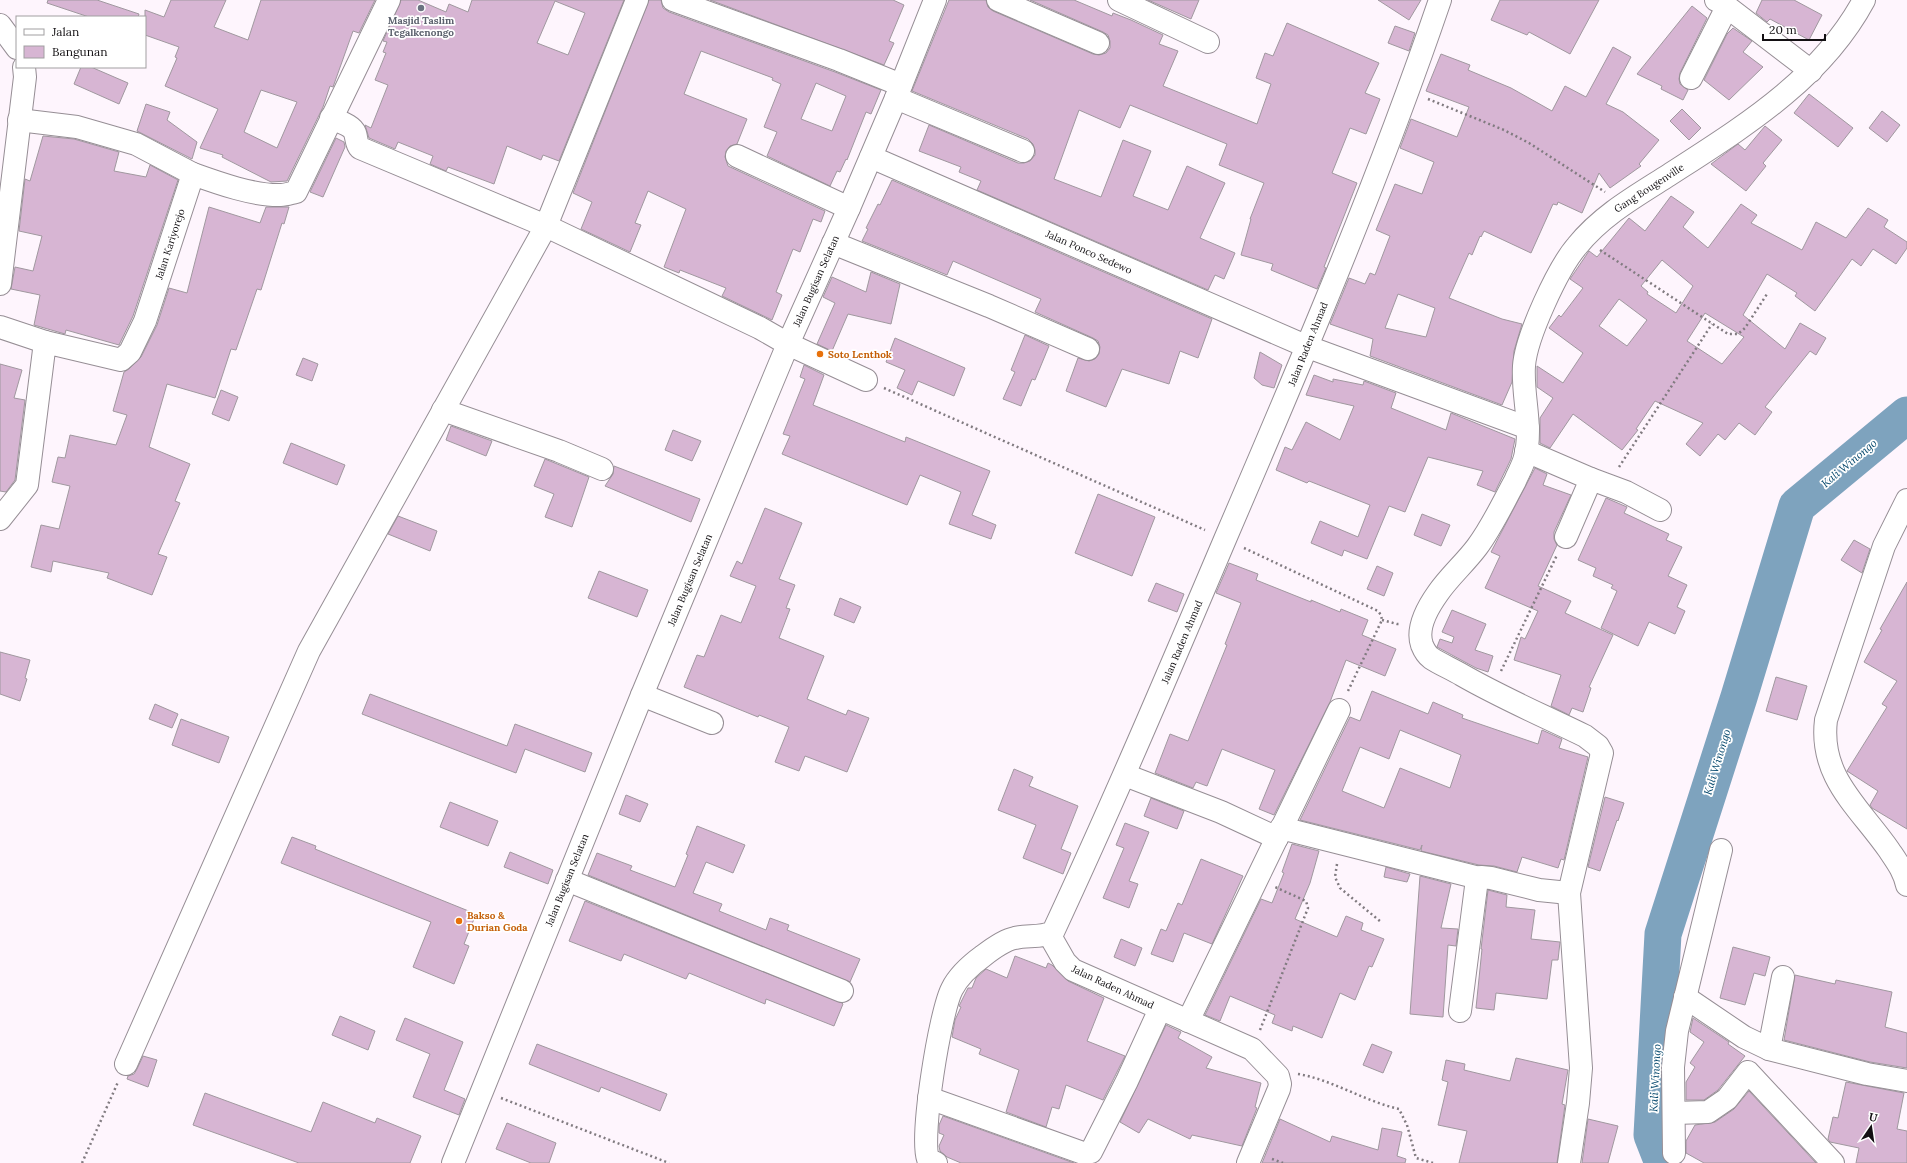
<svg xmlns="http://www.w3.org/2000/svg" width="1907" height="1163" viewBox="0 0 1907 1163" font-family="Lora,serif">
<style>
.lines{fill:none;stroke-linecap:round;stroke-linejoin:round}
.river{stroke:#7ea3be;stroke-width:37}
.building{fill:#d7b5d3;stroke:#a0989f;fill-rule:evenodd}
.minor-casing{stroke:#968e95;stroke-width:24}
.path{stroke:#817b80;stroke-width:2.5;stroke-dasharray:2 3;stroke-linecap:butt}
.minor{stroke:#fff;stroke-width:22}
.worship-dot{fill:#6b7280;stroke:#fff;stroke-width:1.5}
.food-dot{fill:#e8710a;stroke:#fff;stroke-width:1.5}
.labels{text-anchor:middle;dominant-baseline:central;stroke-width:3.5;stroke-linejoin:round;paint-order:stroke}
.worship-label{font-size:10px;font-weight:bold;fill:#5b616d;stroke:#fff}
.street-label{font-size:10px;fill:#131013;stroke:#fff}
.food-label{font-size:10px;font-weight:bold;fill:#c56008;stroke:#fff;text-anchor:start}
.water-label{font-size:11px;font-style:italic;fill:#03476c;stroke:#fff}
</style>
<rect width="100%" height="100%" fill="#fef5fd"/>
<g class="lines">
<path class="river" d="M1663,1163L1652,1135L1663,934L1739,697L1797,506L1907,415"/>
</g>
<g class="building">
<path d="M48,0H97L139,14L138,17H89L47,3Z"/>
<path d="M171,0H226L214,27L248,40L261,0H375L359,33L353,31L333,87L330,86L323,107L287,181L271,182L222,157L223,155L200,148L218,109L165,86L177,58L175,57L179,47L145,35V10L164,17ZM261,90L297,102L277,148L244,132Z"/>
<path d="M401,0H418L446,12L449,4L468,12L472,0H624L559,161L543,155L541,160L507,146L494,184L448,167L446,171L430,164L433,156L398,142L395,149L369,138L365,125L371,128L388,85L375,80L386,53L383,52L387,42L383,41ZM555,1L585,13L568,55L537,43Z"/>
<path d="M649,0H661L663,8L669,12L835,72L881,90L871,114L866,112L847,160L846,159L840,172L837,171L830,186L767,156L777,132L764,127L781,84L772,80L773,78L701,51L684,94L747,119L737,144L730,146L726,151L725,157L728,166L825,211L821,222L813,219L800,252L793,249L776,292L782,295L772,320L722,296L726,288L680,270L679,273L664,267L686,209L648,191L635,223L641,225L630,252L581,229L592,202L573,193ZM816,83L846,96L832,131L801,119Z"/>
<path d="M710,0H893L904,5L889,41L894,43L884,65Z"/>
<path d="M949,0H986L988,7L993,11L1093,54L1099,55L1106,53L1110,48V41L1108,35L1103,32L1030,0H1074L1112,16L1113,13L1131,20L1163,35L1159,44L1178,51L1163,86L1257,124L1271,84L1256,78L1265,53L1273,56L1287,23L1379,63L1365,93L1380,99L1366,134L1350,128L1332,173L1357,183L1324,267L1326,268L1317,289L1271,270L1273,264L1241,255L1251,219H1250L1264,183L1219,165L1227,144L1130,105L1120,128L1079,110L1054,179L1101,197L1123,140L1151,151L1133,196L1168,210L1187,166L1225,183L1200,238L1235,253L1224,279L1215,275L1208,290L977,190L981,181L959,172L961,167L919,151L929,125L1018,163H1024L1030,161L1035,155V150L1033,144L1028,139L912,91Z"/>
<path d="M1148,0H1199L1191,19Z"/>
<path d="M1378,0H1421L1409,20Z"/>
<path d="M1500,0H1599L1570,54L1529,32L1527,35L1491,20Z"/>
<path d="M1762,0H1794L1822,15L1809,40L1770,19L1767,22L1756,13Z"/>
<path d="M1692,6L1707,18L1680,73L1679,79L1680,84L1688,90L1683,100L1661,89L1662,86L1637,74Z"/>
<path d="M1395,26L1415,33L1409,51L1388,43Z"/>
<path d="M1733,28L1752,41L1743,52L1763,67L1729,100L1704,80L1727,34Z"/>
<path d="M1613,47L1631,57L1606,104L1623,112L1659,140L1639,164L1641,166L1610,188L1599,173L1582,213L1558,202L1557,205L1553,204L1531,253L1484,231L1481,237L1480,236L1472,255L1469,253L1449,298L1502,319L1522,324L1514,351L1512,382L1502,405L1370,356L1373,339L1330,324L1349,278L1365,284L1370,273L1375,275L1390,236L1376,230L1395,184L1422,194L1434,162L1400,148L1411,119L1457,137L1469,107L1426,91L1441,54L1470,65L1468,70L1511,88L1552,111L1565,86L1586,97ZM1398,294L1435,308L1426,337L1385,328Z"/>
<path d="M81,67H91L128,83L119,104L74,84Z"/>
<path d="M1809,94L1853,128L1838,147L1794,113Z"/>
<path d="M146,104L170,112L167,120L197,142L192,159L137,131Z"/>
<path d="M1682,109L1701,128L1689,140L1670,121Z"/>
<path d="M1882,111L1900,125L1887,142L1869,128Z"/>
<path d="M1765,126L1782,140L1763,163L1766,166L1746,191L1711,164L1738,144L1745,150Z"/>
<path d="M43,136L74,139L119,152L114,171L146,177L150,165L178,180L133,316L119,345L66,330L65,334L34,325L40,295L11,289L15,267L33,271L42,236L19,231L25,179L30,181Z"/>
<path d="M336,138L344,142L345,147L323,197L310,192Z"/>
<path d="M892,180L1212,319L1198,358L1180,351L1169,384L1122,369L1106,407L1066,391L1078,358L1089,361L1095,359L1099,354L1100,347L1098,341L1093,338L1035,312L1041,299L953,261L947,275L862,241L868,229L866,228L878,204L880,205Z"/>
<path d="M1671,196L1694,212L1683,227L1708,248L1741,204L1757,215L1751,223L1802,250L1816,222L1846,238L1868,208L1888,220L1884,227L1907,242V248L1896,264L1873,249L1861,266L1852,259L1815,311L1795,296L1797,293L1767,274L1743,315L1785,349L1800,323L1826,338L1816,355L1810,351L1765,407L1772,412L1755,435L1739,423L1725,440L1718,434L1700,456L1686,444L1703,423L1655,401L1636,429L1638,430L1622,450L1573,414L1550,448L1540,443V418L1553,398L1537,387V366L1563,383L1583,353L1549,328L1559,315L1561,317L1583,288L1570,279L1589,251L1597,257L1629,218L1645,231ZM1662,260L1693,286L1676,313L1647,294L1648,292L1641,286ZM1619,299L1647,320L1627,346L1599,326ZM1705,313L1744,337L1722,364L1687,341Z"/>
<path d="M209,207L260,223L266,207H289L284,224L282,223L261,290L257,289L236,350L231,349L215,398L167,384L149,447L190,464L175,501L180,503L158,554L167,557L152,595L107,578L109,573L53,561L51,572L31,567L41,525L59,529L70,486L52,482L58,457L65,458L70,435L116,445L127,415L113,411L124,372L129,369L141,357L157,325L169,288L187,293Z"/>
<path d="M871,272L900,284L891,324L848,314L832,351L817,344L835,303L823,297L832,277L866,292Z"/>
<path d="M1025,335L1049,346L1035,380L1032,379L1021,406L1003,399L1015,372L1011,370Z"/>
<path d="M895,338L965,368L954,396L918,381L912,395L897,388L905,370L886,362Z"/>
<path d="M1260,352L1282,365L1274,388L1262,385L1254,378Z"/>
<path d="M303,358L318,364L312,381L296,375Z"/>
<path d="M0,364L22,370L14,398L25,400L15,480L6,492L0,491Z"/>
<path d="M804,365L824,375L813,405L905,442L906,437L990,471L972,515L996,525L991,539L949,524L961,492L920,475L907,505L782,454L790,436L783,434L805,379L800,377Z"/>
<path d="M1314,375L1333,382V379L1363,385L1364,381L1396,393L1391,408L1446,430L1451,413L1515,439L1511,459L1495,492L1477,485L1483,471L1428,457L1405,512L1389,506L1367,559L1344,550L1342,556L1311,543L1320,521L1358,537L1370,505L1309,481L1307,483L1276,470L1285,447L1292,450L1306,422L1340,440L1354,406L1306,395Z"/>
<path d="M221,390L238,397L229,421L212,414Z"/>
<path d="M451,426L492,441L486,456L446,440Z"/>
<path d="M673,430L701,441L692,461L665,450Z"/>
<path d="M291,443L345,465L337,485L283,463Z"/>
<path d="M545,459L589,477L572,527L545,517L554,494L534,486Z"/>
<path d="M614,466L700,499L691,522L605,486L613,474Z"/>
<path d="M1535,468L1547,474L1543,485L1571,495L1554,532V539L1557,545L1538,586L1571,601L1565,613L1613,635L1589,687L1591,688L1583,712L1572,708L1569,715L1551,706L1561,675L1514,660L1521,637L1525,639L1538,611L1485,588L1500,556L1491,552Z"/>
<path d="M1098,494L1155,517L1132,576L1075,553Z"/>
<path d="M1606,498L1627,507L1624,513L1669,534L1666,540L1682,547L1668,576L1687,585L1677,607L1685,611L1675,634L1649,622L1638,646L1601,628L1617,591L1611,588L1613,585L1593,576L1596,568L1578,560Z"/>
<path d="M765,508L802,523L779,579L795,585L786,608L790,609L779,638L824,656L807,699L846,715L848,710L869,718L847,772L805,756L799,771L775,762L789,727L759,715L758,717L684,687L697,655L704,657L721,615L741,623L756,586L730,576L737,561L742,564Z"/>
<path d="M1422,514L1450,525L1441,546L1414,535Z"/>
<path d="M398,516L437,531L430,551L388,534Z"/>
<path d="M1854,540L1870,549L1862,573L1841,560Z"/>
<path d="M1229,563L1258,574L1256,580L1311,602V600L1340,612L1341,609L1368,620L1362,635L1396,649L1385,676L1346,660L1330,702L1274,815L1259,809L1275,770L1222,749L1207,786L1196,782L1193,788L1155,773L1170,734L1188,741L1227,645L1225,644L1241,603L1216,593Z"/>
<path d="M1377,566L1393,573L1384,596L1367,589Z"/>
<path d="M599,571L648,590L637,617L588,598Z"/>
<path d="M1907,582V829L1872,808L1870,805L1878,791L1847,771L1887,707L1882,704L1897,681L1864,662L1882,630L1880,629Z"/>
<path d="M1156,583L1184,594L1177,612L1148,601Z"/>
<path d="M840,598L861,607L854,623L834,615Z"/>
<path d="M1452,610L1486,624L1475,650L1493,656L1488,672L1476,668L1437,647L1440,639L1452,643L1454,637L1442,632Z"/>
<path d="M0,652L30,660L25,678L27,679L20,701L0,694Z"/>
<path d="M1776,677L1807,686L1797,720L1766,711Z"/>
<path d="M1372,691L1428,714L1433,702L1463,715L1462,718L1538,744L1542,730L1562,739L1559,748L1588,757L1564,860L1561,859L1558,868L1522,857L1517,872L1494,866L1479,865L1421,851L1422,845L1420,850L1300,820L1350,717L1360,721ZM1400,730L1461,755L1450,788L1400,768L1384,808L1342,791L1360,747L1389,759Z"/>
<path d="M370,694L507,746L515,724L592,753L585,772L525,749L516,773L362,714Z"/>
<path d="M155,704L178,714L172,728L149,719Z"/>
<path d="M181,719L229,737L219,763L172,745Z"/>
<path d="M1014,769L1033,777L1029,786L1078,806L1061,849L1071,853L1063,874L1023,858L1036,825L998,810Z"/>
<path d="M626,795L648,804L640,822L619,814Z"/>
<path d="M1605,797L1624,803L1618,821L1617,820L1600,871L1588,867Z"/>
<path d="M1151,798L1184,811L1177,829L1144,816Z"/>
<path d="M450,802L498,821L488,846L440,827Z"/>
<path d="M1125,823L1149,832L1129,881L1138,884L1129,908L1103,898L1124,848L1116,845Z"/>
<path d="M697,826L745,845L733,873L706,862L693,893L722,904L719,911L766,930L770,918L789,925L787,930L860,959L850,982L588,875L597,853L632,866L630,870L675,887L688,855L686,854Z"/>
<path d="M292,837L316,846L315,849L476,914L464,944L469,946L454,984L413,967L431,922L281,863Z"/>
<path d="M1292,844L1319,851L1310,883L1295,919L1337,937L1346,916L1363,923L1361,930L1384,939L1372,967L1369,966L1355,1000L1340,993L1322,1038L1293,1026L1292,1031L1272,1023L1275,1015L1230,996L1220,1021L1205,1015L1261,899L1272,903L1284,873L1282,872Z"/>
<path d="M510,852L553,870L548,884L504,867Z"/>
<path d="M1201,859L1243,876L1212,944L1184,933L1173,962L1151,954L1161,929L1166,931L1178,903L1182,905Z"/>
<path d="M1386,867L1410,874L1407,882L1384,877Z"/>
<path d="M1420,876L1451,884L1441,928L1458,929L1456,946L1448,945L1443,1017L1410,1014Z"/>
<path d="M1488,890L1507,895L1506,907L1535,910L1531,939L1560,942L1558,960H1552L1547,999L1496,993L1494,1010L1476,1008L1482,949H1481Z"/>
<path d="M585,901L842,1003L843,1004L834,1026L766,999L765,1004L689,973L686,979L624,954L621,961L569,941Z"/>
<path d="M1121,939L1142,948L1135,966L1114,957Z"/>
<path d="M1733,947L1770,957L1765,976L1754,973L1745,1005L1720,998Z"/>
<path d="M1015,956L1046,968L1048,963L1052,965L1068,981L1104,998L1087,1041L1125,1056L1103,1100L1066,1085L1059,1109L1052,1107L1046,1127L1006,1112L1019,1070L979,1054L981,1049L952,1037L955,1020L961,1007L959,1006L968,988H972L976,978L986,969L1007,978Z"/>
<path d="M1795,975L1835,984L1836,980L1892,992L1885,1027L1907,1033V1068L1870,1062L1784,1040Z"/>
<path d="M340,1016L375,1031L368,1050L332,1035Z"/>
<path d="M405,1018L463,1042L444,1090L465,1099L459,1115L413,1097L430,1054L396,1040Z"/>
<path d="M1693,1018L1729,1042L1728,1044L1745,1056L1718,1090L1704,1100H1686V1082L1695,1067L1690,1063L1704,1042L1690,1032Z"/>
<path d="M1166,1025L1181,1032L1178,1038L1212,1057L1206,1068L1261,1083L1255,1107L1257,1108L1242,1146L1192,1135L1190,1139L1148,1119L1139,1133L1120,1122Z"/>
<path d="M537,1044L667,1094L660,1111L601,1087L599,1092L529,1064Z"/>
<path d="M1372,1044L1392,1052L1383,1073L1363,1065Z"/>
<path d="M143,1056L157,1060L148,1087L127,1079L128,1076L134,1074L137,1069Z"/>
<path d="M1516,1058L1568,1070L1562,1104L1565,1105L1557,1163H1459L1467,1131L1438,1125L1448,1082L1442,1080L1446,1060L1465,1064L1464,1070L1510,1081Z"/>
<path d="M1846,1082L1904,1093L1897,1129L1907,1131V1163H1856L1859,1148L1830,1142L1828,1139L1833,1117L1838,1118Z"/>
<path d="M1749,1091L1816,1163H1704L1686,1153V1141L1695,1125L1715,1122L1734,1109Z"/>
<path d="M205,1093L311,1132L323,1102L375,1123L377,1118L421,1136L410,1163H299L193,1125Z"/>
<path d="M943,1116L1074,1163H961L947,1157L940,1151L939,1146L944,1135L939,1133V1125Z"/>
<path d="M1280,1119L1330,1142L1332,1136L1378,1150L1382,1128L1402,1132L1397,1156L1406,1159L1405,1163H1262Z"/>
<path d="M1588,1119L1618,1126L1608,1163H1582Z"/>
<path d="M507,1123L556,1143L549,1163H531L496,1149Z"/>
</g>
<g class="lines">
<defs>
<g id="minor">
<path d="M673,0L839,60L901,85"/>
<path d="M998,0L1098,43"/>
<path d="M1119,0L1208,42"/>
<path d="M1716,0L1722,3L1811,71"/>
<path d="M0,25L17,48"/>
<path d="M1691,78L1727,7"/>
<path d="M896,98L1023,151"/>
<path d="M331,118C339,122 352,125 355,133C357,139 356,144 360,148L546,226L760,328L788,344L866,380"/>
<path d="M19,120L77,127L136,144L193,174"/>
<path d="M737,156L849,208"/>
<path d="M871,157L1308,347L1528,428"/>
<path d="M833,243L989,306L1088,349"/>
<path d="M0,284L25,77L24,67"/>
<path d="M0,327L45,342"/>
<path d="M443,410L559,451L602,469"/>
<path d="M1526,451L1591,479L1566,537"/>
<path d="M1591,479L1626,492L1660,510"/>
<path d="M1907,500L1884,546L1826,720C1819,777 1859,807 1889,850C1897,862 1904,871 1907,885"/>
<path d="M0,519L27,485L45,342L121,360L130,352L145,321L193,174C218,183 254,196 281,195C286,195 291,193 296,192L389,0"/>
<path d="M642,695L712,723"/>
<path d="M1125,775L1221,812L1277,838"/>
<path d="M1281,828L1479,878"/>
<path d="M567,880L842,991"/>
<path d="M1049,934L1065,962L1073,970L1252,1049L1278,1076L1280,1084L1279,1089L1248,1163"/>
<path d="M1685,997L1744,1037L1769,1049L1867,1074L1907,1081"/>
<path d="M1460,1011L1477,879L1481,877L1491,878L1539,890L1569,893"/>
<path d="M1188,1021L1339,710"/>
<path d="M1769,1049L1783,977"/>
<path d="M126,1064L309,651L546,226L637,0"/>
<path d="M929,1098L1083,1153L1091,1152L1127,1081L1160,1009"/>
<path d="M1674,1113L1708,1112L1727,1099L1748,1072L1833,1163"/>
<path d="M1674,1153L1673,1067L1677,1031L1721,850"/>
<path d="M453,1163L642,695L788,344L849,208L896,98L935,0"/>
<path d="M936,1163L928,1159C920,1136 940,1012 952,989C958,977 972,964 983,956C992,949 1004,940 1015,938C1027,935 1042,938 1053,932C1114,801 1170,669 1226,537C1302,360 1378,182 1440,0"/>
<path d="M1569,1163L1578,1103L1581,1068L1569,893L1602,753L1598,746L1585,736C1544,716 1502,698 1462,675C1452,669 1440,664 1431,658C1427,655 1424,650 1422,645C1416,628 1428,607 1438,593C1449,577 1465,563 1477,547C1492,527 1503,503 1515,481C1518,473 1523,466 1525,457C1533,427 1522,397 1524,366C1526,337 1558,268 1577,246C1602,215 1636,196 1669,175C1743,127 1821,80 1864,0"/>
</g>
</defs>
<use href="#minor" class="minor-casing"/>
<g class="path">
<path d="M1428,99L1504,130L1529,143L1605,192"/>
<path d="M1600,250L1728,334H1738L1745,328L1767,294"/>
<path d="M884,388L1205,530"/>
<path d="M1619,467L1712,324"/>
<path d="M1244,548L1378,611L1381,615L1382,620L1348,691"/>
<path d="M1382,620L1397,624H1401"/>
<path d="M1501,671L1557,555"/>
<path d="M1337,864L1335,877L1340,888L1381,922"/>
<path d="M1260,1030L1308,908L1306,901L1275,887"/>
<path d="M1298,1074C1333,1080 1364,1101 1399,1109L1407,1125L1416,1158L1433,1163"/>
<path d="M501,1098L669,1163"/>
<path d="M1272,1159L1283,1163"/>
<path d="M82,1163L118,1082"/>
</g>
<use href="#minor" class="minor"/>
</g>
<circle class="worship-dot" cx="421" cy="8" r="4"/>
<g class="food-dot">
<circle cx="820" cy="354" r="4"/>
<circle cx="459" cy="921" r="4"/>
</g>
<g class="labels">
<g class="worship-label">
<text x="421" y="20">Masjid Taslim<tspan x="421" dy="12">Tegalkenongo</tspan></text>
</g>
<g class="street-label">
<text transform="translate(1649 188) rotate(-33)">Gang Bougenville</text>
<text transform="translate(170 244) rotate(-72)">Jalan Kariyorejo</text>
<text transform="translate(1089 252) rotate(24)">Jalan Ponco Sedewo</text>
<text transform="translate(816 281) rotate(-66)">Jalan Bugisan Selatan</text>
<text transform="translate(1308 344) rotate(-68)">Jalan Raden Ahmad</text>
<text transform="translate(690 580) rotate(-67)">Jalan Bugisan Selatan</text>
<text transform="translate(1182 642) rotate(-67)">Jalan Raden Ahmad</text>
<text transform="translate(567 880) rotate(-68)">Jalan Bugisan Selatan</text>
<text transform="translate(1113 987) rotate(25)">Jalan Raden Ahmad</text>
</g>
<g class="food-label">
<text x="828" y="354">Soto Lenthok</text>
<text x="467" y="915">Bakso &amp;<tspan x="467" dy="12">Durian Goda</tspan></text>
</g>
<g class="water-label">
<text transform="translate(1849 463) rotate(-40)">Kali Winongo</text>
<text transform="translate(1717 762) rotate(-73)">Kali Winongo</text>
<text transform="translate(1655 1078) rotate(-87)">Kali Winongo</text>
</g>
</g>
<rect x="16" y="16" width="130" height="52" fill="#ffffff" stroke="#a19fa1"/>
<rect x="24" y="29" width="20" height="6" fill="#ffffff" stroke="#a19fa1"/>
<text x="52" y="36" font-size="12" fill="#131013">Jalan</text>
<rect x="24" y="46" width="20" height="12" fill="#d7b5d3" stroke="#a19fa1"/>
<text x="52" y="56" font-size="12" fill="#131013">Bangunan</text>
<g transform="translate(1871 1127) rotate(13)" stroke="#ffffff" stroke-width="3" paint-order="stroke">
<path d="M0-3L7 15L0 10L-7 15Z" fill="#131013"/>
<text y="-6" font-size="11" font-weight="bold" text-anchor="middle" fill="#131013">U</text>
</g>
<path d="M1763 34v6h62v-6" fill="none" stroke="#131013" stroke-width="2"/>
<text x="1769" y="34" font-size="12" fill="#131013" stroke="#ffffff" stroke-width="3" paint-order="stroke">20 m</text>
</svg>
